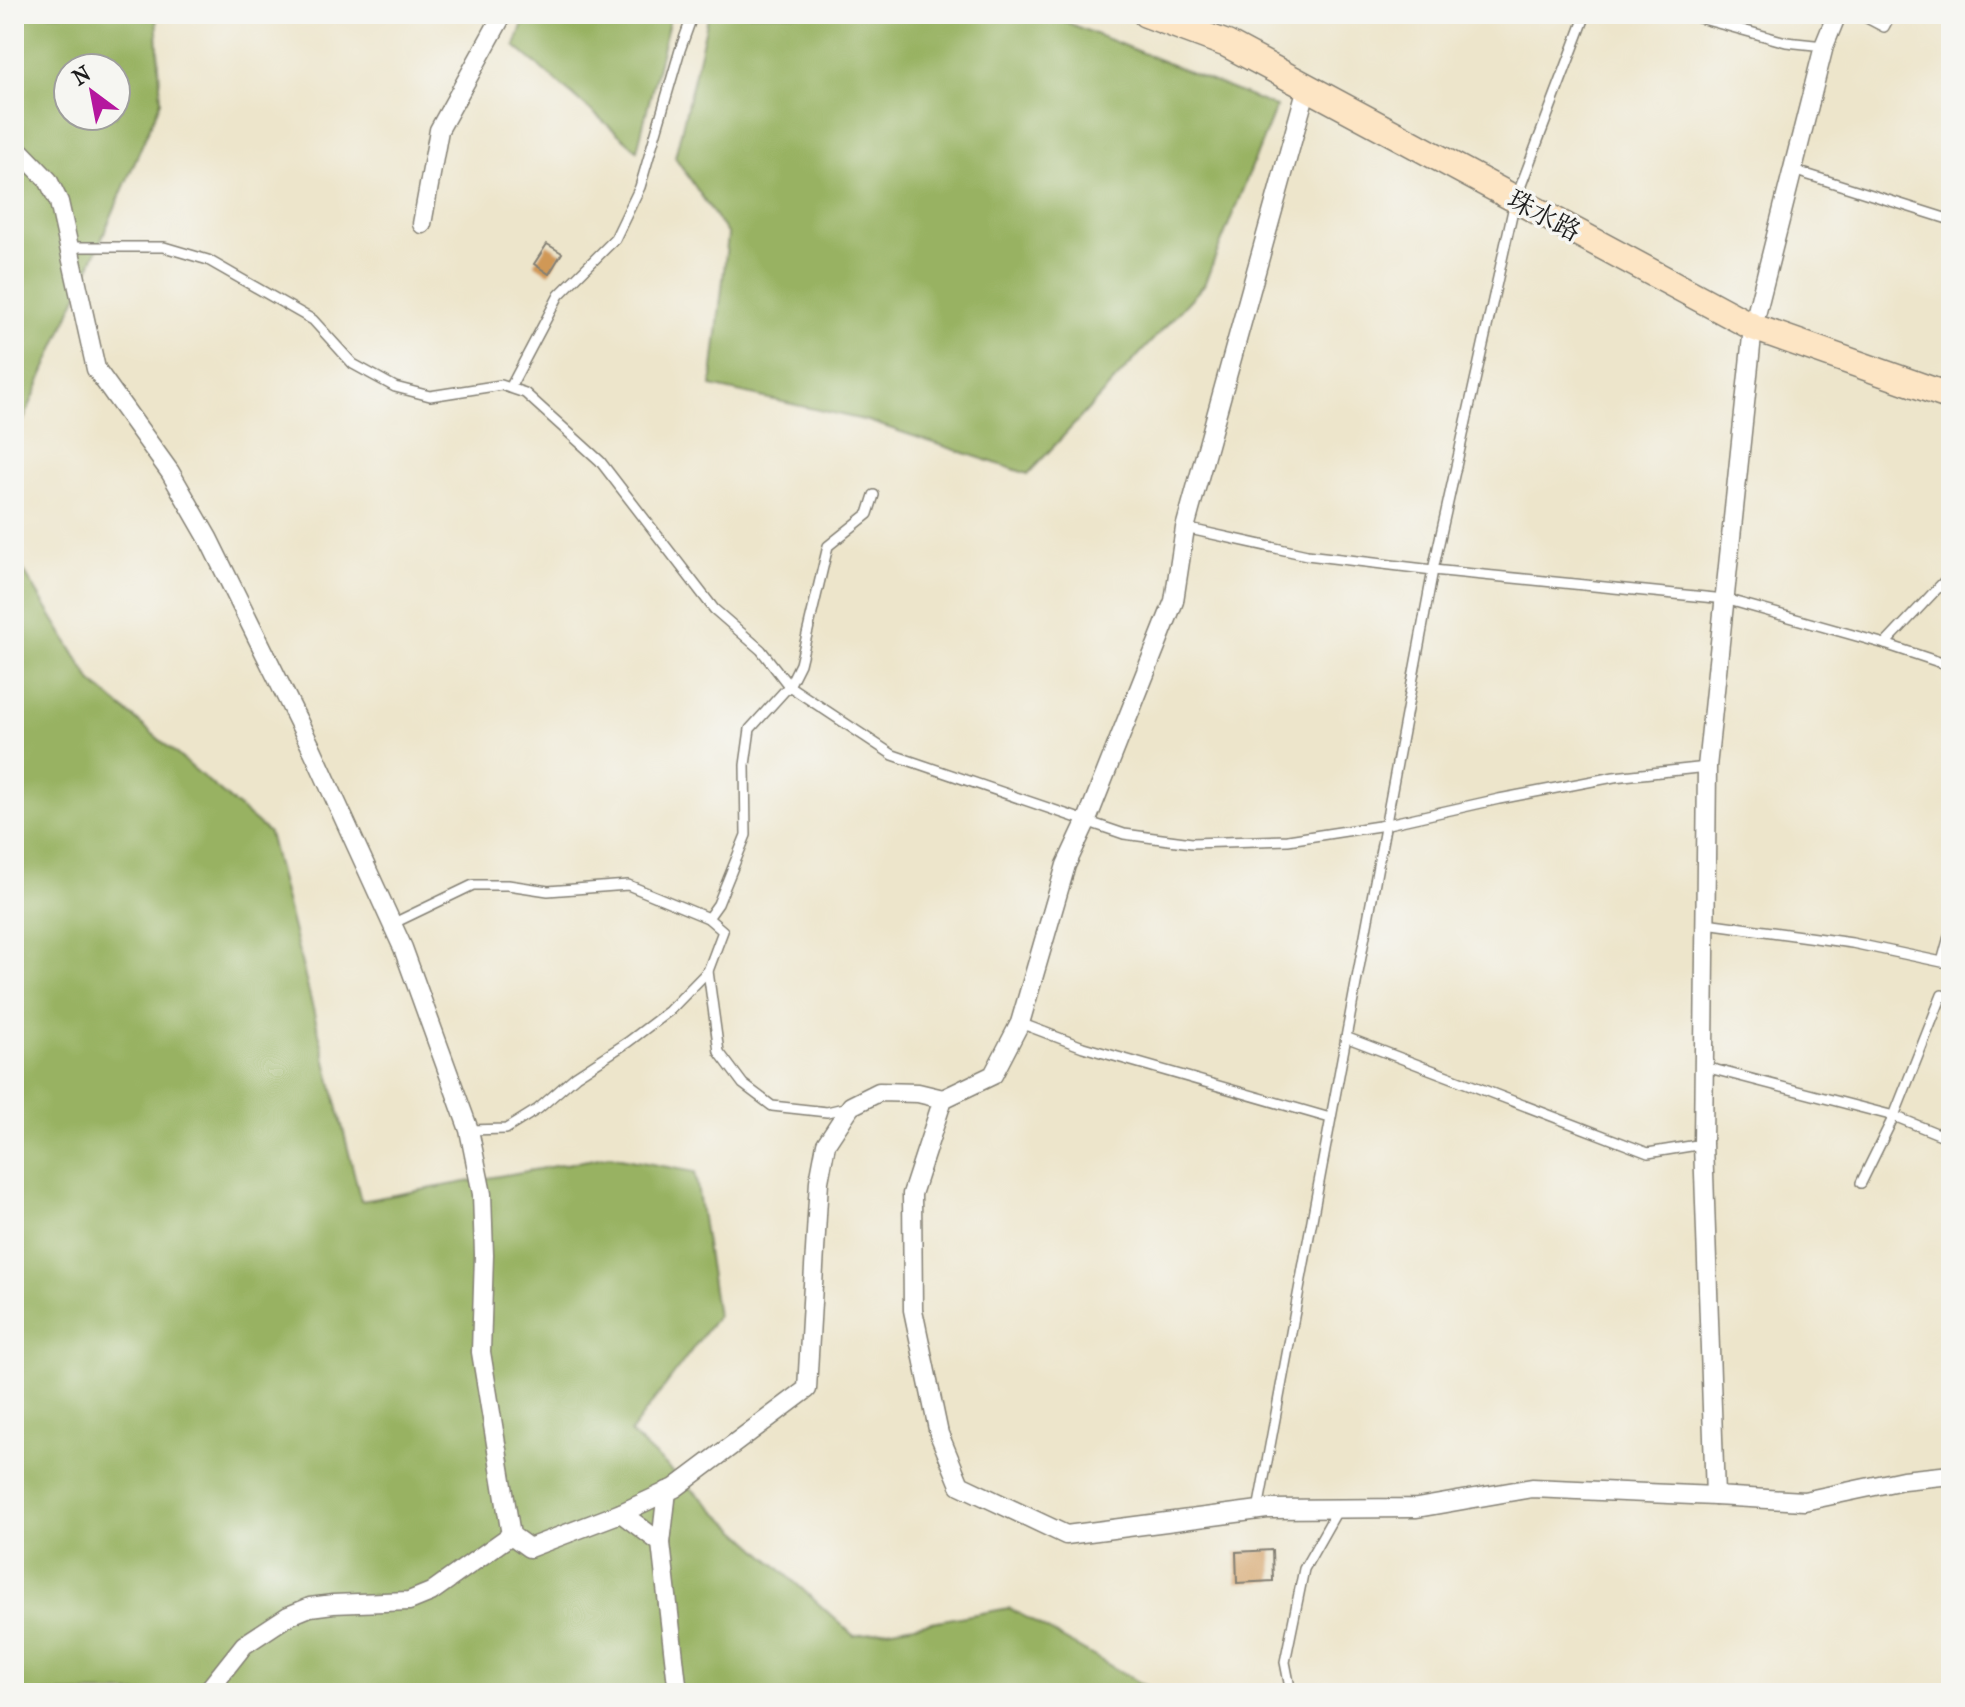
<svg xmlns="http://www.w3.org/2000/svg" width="1965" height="1707" viewBox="0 0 1965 1707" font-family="'IM FELL French Canon','Noto Serif TC',serif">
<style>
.forest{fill:#98b262;stroke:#5a673f;stroke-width:2;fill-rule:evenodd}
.building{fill:#d09857}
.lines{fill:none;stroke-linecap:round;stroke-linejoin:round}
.lane-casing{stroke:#848074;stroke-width:12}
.street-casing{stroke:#848074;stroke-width:21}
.secondary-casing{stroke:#848074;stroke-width:29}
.lane{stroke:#fff;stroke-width:9}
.street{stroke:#fff;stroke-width:18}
.secondary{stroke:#fde5c4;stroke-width:26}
.labels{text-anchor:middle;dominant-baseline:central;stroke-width:7;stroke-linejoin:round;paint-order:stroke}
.street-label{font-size:26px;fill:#1c1c1c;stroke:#f6f6f2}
</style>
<rect width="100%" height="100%" fill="#f6f6f2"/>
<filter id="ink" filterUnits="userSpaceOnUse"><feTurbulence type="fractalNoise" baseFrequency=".0125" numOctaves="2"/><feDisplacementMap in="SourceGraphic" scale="16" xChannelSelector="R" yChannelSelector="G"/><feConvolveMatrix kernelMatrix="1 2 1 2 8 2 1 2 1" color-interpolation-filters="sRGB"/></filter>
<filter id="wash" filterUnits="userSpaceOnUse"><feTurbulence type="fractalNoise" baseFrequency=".006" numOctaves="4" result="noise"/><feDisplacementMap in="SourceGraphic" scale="32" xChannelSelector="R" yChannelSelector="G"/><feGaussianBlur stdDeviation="1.8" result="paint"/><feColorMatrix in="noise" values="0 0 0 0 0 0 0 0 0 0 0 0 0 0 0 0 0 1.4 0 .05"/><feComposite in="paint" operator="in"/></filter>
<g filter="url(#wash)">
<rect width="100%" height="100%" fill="#ede5cb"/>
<g class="forest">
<path d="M14,14H156L161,101L14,442ZM68,68H116V116H68Z"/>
<path d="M526,14H671L637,150L515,46Z"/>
<path d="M709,14H1046L1276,107L1204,285L1028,474L868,421L711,386L728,235L675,157Z"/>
<path d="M14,555L92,682L269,833L361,1201L610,1156L695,1172L717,1316L630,1433L854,1636L1009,1608L1158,1693H14Z"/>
</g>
<g id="blocks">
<g class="building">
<path d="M547,244L562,253L549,274L534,264Z"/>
<path d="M1272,1550L1273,1581L1237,1583L1236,1552Z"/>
</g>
</g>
</g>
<g filter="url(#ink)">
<use href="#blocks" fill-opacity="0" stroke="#848074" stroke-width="2"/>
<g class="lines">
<defs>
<g id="lane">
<path d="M1685,14L1786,42L1824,46"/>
<path d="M1859,14L1884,27L1891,14"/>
<path d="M1793,170L1951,220"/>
<path d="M69,247H164L208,260L313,320L353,364L395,387L430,396L501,385L525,393L600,461L714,609L761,650L789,686L893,755L1124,834L1192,843L1288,840L1379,826L1499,799L1614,777L1707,767"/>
<path d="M510,388L559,295L615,239L640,187L680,50L693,14"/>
<path d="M1185,528L1307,555L1433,570L1725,599L1885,644L1951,666"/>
<path d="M1885,644L1951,574"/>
<path d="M1706,923L1852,943L1942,962L1951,929"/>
<path d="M392,924L473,885H508L548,891L628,885L708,918L718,904L746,835L745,765L750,729L789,686L800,664L828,546L868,514L874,495"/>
<path d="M708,971L719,1052L743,1084L772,1106L827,1112L848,1107"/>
<path d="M1020,1023L1083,1047L1330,1118"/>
<path d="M1348,1038L1648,1153L1703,1144"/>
<path d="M1705,1067L1894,1116L1951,1139"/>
<path d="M469,1130L506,1129L538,1109L576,1076L628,1042L669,1011L708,971L723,931L708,918"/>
<path d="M1861,1183L1894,1116L1942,995L1951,999"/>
<path d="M1258,1510L1433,570L1515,201L1586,14"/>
<path d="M1291,1693L1285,1662L1304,1569L1338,1509"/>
</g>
<g id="street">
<path d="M1837,14L1824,46L1753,327L1707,767L1703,1144L1715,1496L1804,1501L1903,1480L1951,1475"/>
<path d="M1307,87L1185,528L1174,601L1087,820L1066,865L1020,1023L993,1075L943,1099L912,1194L913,1310L939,1434L960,1485L1066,1535L1267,1509L1417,1508L1532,1488L1715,1496"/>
<path d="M14,145L48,180L59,202L96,369L170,472L208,538L313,751L403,948L469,1130L482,1194L484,1255L481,1352L511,1535L529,1548L621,1513L675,1488L807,1389L819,1181L826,1144L851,1106L879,1092L918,1093L943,1099"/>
<path d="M422,224L439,130L503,14"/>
<path d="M621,1513L661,1543L678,1693"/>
<path d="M661,1543L667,1491"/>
<path d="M206,1693L244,1645L288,1616L310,1607L333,1604L409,1601L431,1592L511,1535"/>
</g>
<path id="secondary" d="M1146,14L1227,44L1753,327L1951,397"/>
</defs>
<use href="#lane" class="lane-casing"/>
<use href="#street" class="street-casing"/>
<use href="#secondary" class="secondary-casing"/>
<use href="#lane" class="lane"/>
<use href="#street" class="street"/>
<use href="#secondary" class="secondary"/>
</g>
</g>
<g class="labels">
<g class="street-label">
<text transform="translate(1544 216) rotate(28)">珠水路</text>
</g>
</g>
<rect width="1965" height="1707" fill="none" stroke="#f6f6f2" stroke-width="48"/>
<g transform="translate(92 92) rotate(328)"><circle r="38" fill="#f6f6f2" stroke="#9f9f9c" stroke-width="2"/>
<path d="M0-6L14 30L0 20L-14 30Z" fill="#b5179e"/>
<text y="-12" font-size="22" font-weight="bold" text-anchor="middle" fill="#1c1c1c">N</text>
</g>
</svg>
